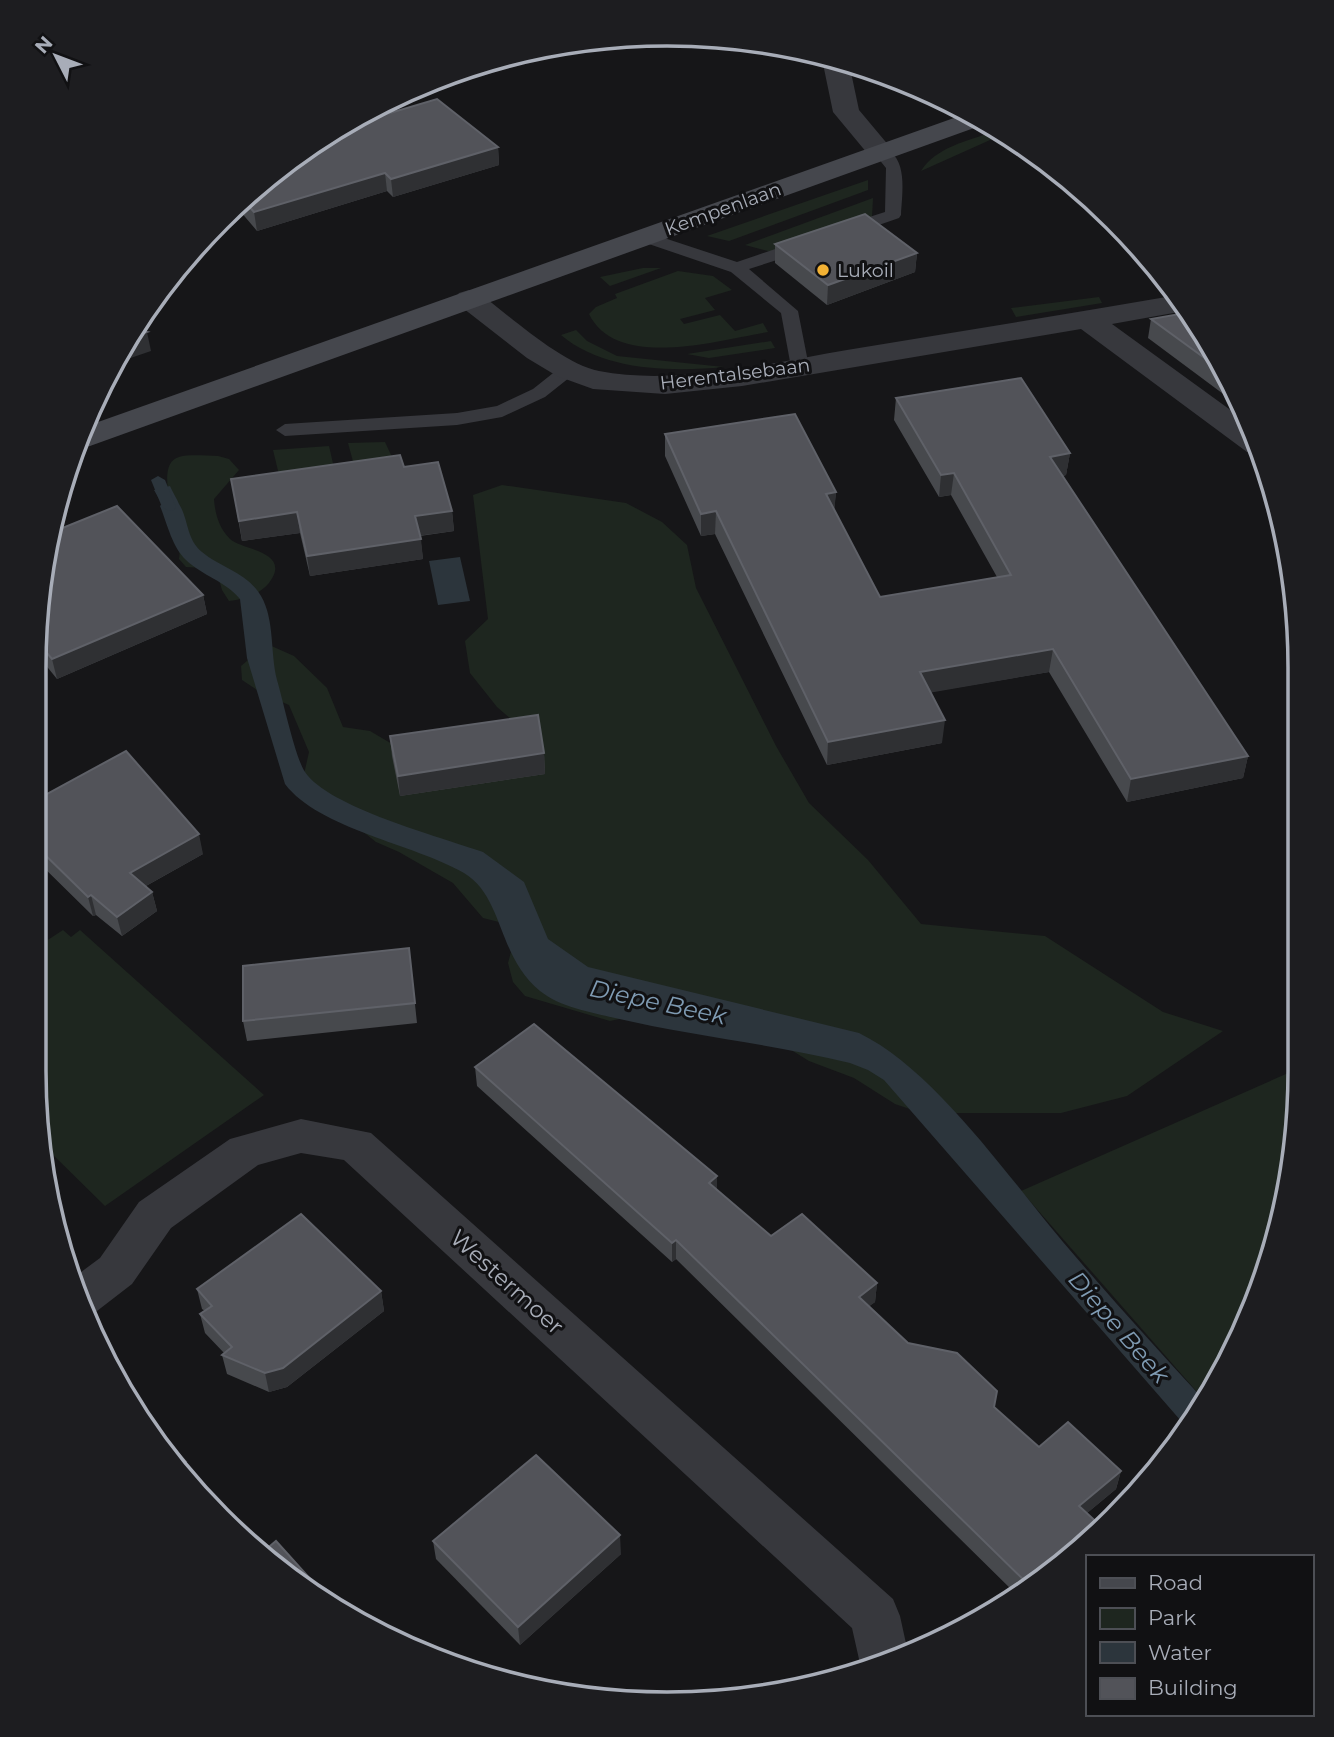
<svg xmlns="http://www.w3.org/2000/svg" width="1334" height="1737" viewBox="0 0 1334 1737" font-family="Montserrat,sans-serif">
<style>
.green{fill:#1e261f}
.water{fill:#2c353c}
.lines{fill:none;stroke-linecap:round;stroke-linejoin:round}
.stream{fill:#2c353c;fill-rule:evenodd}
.service{fill:#37383d;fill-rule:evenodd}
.minor{fill:#37383d;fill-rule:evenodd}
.tertiary{fill:#37383d;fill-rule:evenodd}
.secondary{fill:#45474d;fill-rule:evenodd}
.wall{fill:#47494d}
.shaded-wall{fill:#2f3033}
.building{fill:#525359;stroke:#5f6168;stroke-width:2}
.poi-dot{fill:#f2b134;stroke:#111113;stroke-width:2.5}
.labels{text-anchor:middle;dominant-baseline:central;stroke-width:6;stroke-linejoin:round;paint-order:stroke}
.far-street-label{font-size:19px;fill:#a8adb8;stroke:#111113}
.far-poi-label{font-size:19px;fill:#a8adb8;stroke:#111113;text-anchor:start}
.street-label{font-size:23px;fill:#a8adb8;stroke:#111113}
.water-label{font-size:24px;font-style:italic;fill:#7f9bb3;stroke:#111113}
.rim{fill:none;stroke:#a8adb8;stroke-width:3.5}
</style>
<rect width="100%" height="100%" fill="#161618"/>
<g class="green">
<path d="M992,132L999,136L921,171C936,147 968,141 992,132Z"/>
<path d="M868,180V190L729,241L707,236Z"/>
<path d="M873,198L872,217L772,252L745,245Z"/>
<path d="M643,268H661L610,286L600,277Z"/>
<path d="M678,271L713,276L732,290L705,298L715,310L680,319L684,324L720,315L735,331L763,323L768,332C718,340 617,371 589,314L596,307L617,298L615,294Z"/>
<path d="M1099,297L1102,303L1016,317L1011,308Z"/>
<path d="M576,330L587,341L617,356L724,367C672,372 603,371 561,335Z"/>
<path d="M771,341L775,348L709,358L687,354Z"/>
<path d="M385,442L398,470L357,476L348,443Z"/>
<path d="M329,446L337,481L282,487L273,450Z"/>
<path d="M218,456L229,459L239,470L214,499C215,514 219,528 230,539C241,550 293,551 269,583C259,595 244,599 229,601L222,590L218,576L205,568L186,567L179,559C184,537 150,465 179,457C190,454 206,456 218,456Z"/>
<path d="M502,485L626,503L662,522L687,545L696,588L776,746L809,803L868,860L921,924L1045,936L1163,1012L1223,1031L1127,1096L1061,1113H922L895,1104L854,1078L809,1061L775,1040L637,1015L610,1021L525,996L513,982L508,963L515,937L507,924L483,918L453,883L399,852L376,842L302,783L309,752L289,705L263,694L242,680L241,666L267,644L294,656L327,688L343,727L370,731L409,754L540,744L497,707L470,673L465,641L488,619L473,495Z"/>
<path d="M63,930L71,937L80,930L264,1095L105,1206L43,1145L33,1070L34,949Z"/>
<path d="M1295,1070V1153L1253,1312L1205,1401L1021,1191Z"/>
</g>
<g class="water">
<path d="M170,486C173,493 177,499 179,504C189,520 186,539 202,552C221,568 248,573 261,596C275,620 270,653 277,680C283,700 295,757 305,772C328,807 440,837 483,852L524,882L548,939L588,967L859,1033C935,1070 1008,1177 1063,1242C1109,1296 1157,1349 1205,1401L1188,1429L884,1080L868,1070L850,1063C772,1044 692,1036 615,1018C590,1012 560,1007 540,991C497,956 504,897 464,873C414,844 319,829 285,784L247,658L240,599C225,581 203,576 186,560C172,547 167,523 160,506L162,504L154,490Z"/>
<path d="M460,557L470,601L438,605L429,561Z"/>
</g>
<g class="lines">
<path class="stream" d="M158,476L165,480L176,507L174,510L169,511L162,507L151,480Z"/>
<g class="service">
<path d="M882,148C909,155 902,194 901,215L899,218L850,235H838L836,231L838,227L885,212L886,168L874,153Z"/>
<path d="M646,232L737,262L796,242H808L810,246L808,250L749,269L798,311L809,367L806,371H794L791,367L781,313L731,272L640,241L638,237Z"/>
<path d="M568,365L577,370L574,374L545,397L502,417L457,425L285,436L276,430L285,424L457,413L497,406L533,389L562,366Z"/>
</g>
<g class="minor">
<path d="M825,56L849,63L859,110L895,153L892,159L882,161L872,159L833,112L822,59Z"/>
<path d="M301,1119L371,1133L893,1599L900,1616L907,1648L861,1668L852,1628L344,1160L301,1153L258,1165L171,1228L132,1284L97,1311L88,1314L73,1278L100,1258L139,1202L230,1139Z"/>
</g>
<path class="tertiary" d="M469,290L479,293C510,316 562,364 599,371C675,386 771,363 847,350C957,332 1068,314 1178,295L1190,310L1112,324L1247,422L1262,453L1247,452L1081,329L742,386L665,394L593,389L557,376L527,358L459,305L454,299L459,293Z"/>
<path class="secondary" d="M968,113L988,123L90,446L76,448L84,427Z"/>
</g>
<g class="wall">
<path d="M315,140L498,147L499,165L393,197L387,191L257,231L240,211Z"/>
<path d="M775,244L917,253L915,272L827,305L775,263Z"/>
<path d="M1194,315L1237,402H1234L1148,338L1151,319Z"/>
<path d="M896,398L1070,453L1066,475L1063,476L1248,756L1243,778L1127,802L1049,672L930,692L942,743L827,765L715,534L701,536L665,456V434L836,492L834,510L880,597L997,577L951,495L939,497L894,420Z"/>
<path d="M404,467L452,511L454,531L420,536L423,559L310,576L300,533L242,541L231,479Z"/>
<path d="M203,595L207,614L57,679L35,652V626Z"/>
<path d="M390,736L544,753L545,774L400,796L392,756Z"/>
<path d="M34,801L203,854L146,886L152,892L157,911L122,936L96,915L93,916L34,858Z"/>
<path d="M409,948L417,1023L247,1041L243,1021Z"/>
<path d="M475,1067L717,1176V1190L771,1236L877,1283L875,1302L869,1306L908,1343L994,1407L1039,1447L1121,1471L1116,1489L1087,1513L1103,1528L1019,1597L676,1259L672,1262L477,1086Z"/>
<path d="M197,1289L381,1291L384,1311L287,1387L269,1392L227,1374L222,1355L225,1354L205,1333L200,1314L205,1311L202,1309Z"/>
<path d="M433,1541L621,1554L520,1645L436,1559Z"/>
</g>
<g class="shaded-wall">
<path d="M498,147L499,165L393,197L391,179Z"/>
<path d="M385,173L387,191L257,231L254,212Z"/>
<path d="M917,253L915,272L827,305L828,285Z"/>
<path d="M147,332L151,351L113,364L129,338Z"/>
<path d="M1070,453L1066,475L1047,479L1050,457Z"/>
<path d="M954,473L951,495L939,497L941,475Z"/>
<path d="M836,492L834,514L826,494Z"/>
<path d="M452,511L454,531L417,536L415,516Z"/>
<path d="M716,511L715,534L701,536V514Z"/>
<path d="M297,512L300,533L242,541L239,521Z"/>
<path d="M421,539L423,559L310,576L307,556Z"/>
<path d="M203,595L207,614L57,679L52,659Z"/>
<path d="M1053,649L1049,672L917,695L920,672Z"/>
<path d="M945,720L942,743L827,765L828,742Z"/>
<path d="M544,753L545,774L400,796L398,776Z"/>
<path d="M1248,756L1243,778L1127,802L1131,779Z"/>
<path d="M199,834L203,854L135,892L130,873Z"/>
<path d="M152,892L157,911L122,936L117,917Z"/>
<path d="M91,895L96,915L93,916L88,897Z"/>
<path d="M717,1176V1195L709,1183Z"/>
<path d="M676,1240V1259L672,1262V1243Z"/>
<path d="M877,1283L875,1302L857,1316L859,1297Z"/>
<path d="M381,1291L384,1311L287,1387L269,1392L265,1373Z"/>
<path d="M186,1462L192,1480L191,1481L180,1467Z"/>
<path d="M1121,1471L1116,1489L1074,1524L1079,1506Z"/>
<path d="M620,1535L621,1554L520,1645L518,1627Z"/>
</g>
<g class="building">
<path d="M437,99L498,147L391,179L385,173L254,212L247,204L315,140L336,129Z"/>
<path d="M865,214L917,253L828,285L775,244Z"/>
<path d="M1191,312L1194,315L1221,370L1151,319Z"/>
<path d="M134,329L147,332L129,338Z"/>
<path d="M1021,378L1070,453L1050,457L1248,756L1131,779L1053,649L920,672L945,720L828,742L716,511L701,514L665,434L795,414L836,492L826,494L880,597L1011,575L954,473L941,475L896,398Z"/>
<path d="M400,455L404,467L438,462L452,511L415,516L421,539L307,556L297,512L239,521L231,479Z"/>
<path d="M117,506L203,595L52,659L35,639V626L50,533Z"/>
<path d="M538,715L544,753L398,776L390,736Z"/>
<path d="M126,751L199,834L130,873L152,892L117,917L91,895L88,897L34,844V801Z"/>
<path d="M409,948L415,1003L243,1021V966Z"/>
<path d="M534,1024L717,1176L709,1183L771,1236L802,1214L877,1283L859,1297L908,1343L957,1353L997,1391L994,1407L1039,1447L1068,1422L1121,1471L1079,1506L1103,1528L1031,1587L676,1240L672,1243L475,1067Z"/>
<path d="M301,1214L381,1291L283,1368L265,1373L222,1355L232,1347L200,1314L212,1306L197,1289Z"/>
<path d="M125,1396L186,1462L180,1467Z"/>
<path d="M536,1455L620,1535L518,1627L433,1541Z"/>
<path d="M276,1541L322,1592L319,1595L263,1552Z"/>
</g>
<circle class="poi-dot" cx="823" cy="270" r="7"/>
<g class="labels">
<g class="far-street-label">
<text transform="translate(723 209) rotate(-20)">Kempenlaan</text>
<text transform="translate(735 374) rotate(-7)">Herentalsebaan</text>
</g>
<g class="far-poi-label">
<text x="837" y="270">Lukoil</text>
</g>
<g class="street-label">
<text transform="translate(507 1282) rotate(42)">Westermoer</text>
</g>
<g class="water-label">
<text transform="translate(658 1002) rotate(12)">Diepe Beek</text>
<text transform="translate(1119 1327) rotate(49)">Diepe Beek</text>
</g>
</g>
<path d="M0 0H1334V1737H0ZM667 46H667A621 621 0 0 1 1288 667V1071A621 621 0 0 1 667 1692H667A621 621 0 0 1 46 1071V667A621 621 0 0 1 667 46Z" fill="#1d1d20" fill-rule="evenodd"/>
<path class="rim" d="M667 46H667A621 621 0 0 1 1288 667V1071A621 621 0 0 1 667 1692H667A621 621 0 0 1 46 1071V667A621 621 0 0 1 667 46Z"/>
<rect x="1086" y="1555" width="228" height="161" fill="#111113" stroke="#4d4f55" stroke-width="2"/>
<rect x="1100" y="1578" width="35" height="10" fill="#45474d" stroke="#4d4f55" stroke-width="2"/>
<text x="1148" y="1590" font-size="21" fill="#a8adb8">Road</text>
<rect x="1100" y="1608" width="35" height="21" fill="#1e261f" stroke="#4d4f55" stroke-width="2"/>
<text x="1148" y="1625" font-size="21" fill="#a8adb8">Park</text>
<rect x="1100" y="1642" width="35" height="21" fill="#2c353c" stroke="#4d4f55" stroke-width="2"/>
<text x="1148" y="1660" font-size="21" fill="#a8adb8">Water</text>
<rect x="1100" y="1678" width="35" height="21" fill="#525359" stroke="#4d4f55" stroke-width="2"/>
<text x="1148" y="1695" font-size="21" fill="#a8adb8">Building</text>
<g transform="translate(56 56) rotate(312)" stroke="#111113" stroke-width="5" paint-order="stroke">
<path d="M0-5L12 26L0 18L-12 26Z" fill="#a8adb8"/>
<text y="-10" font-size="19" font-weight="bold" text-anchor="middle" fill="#a8adb8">N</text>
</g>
</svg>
